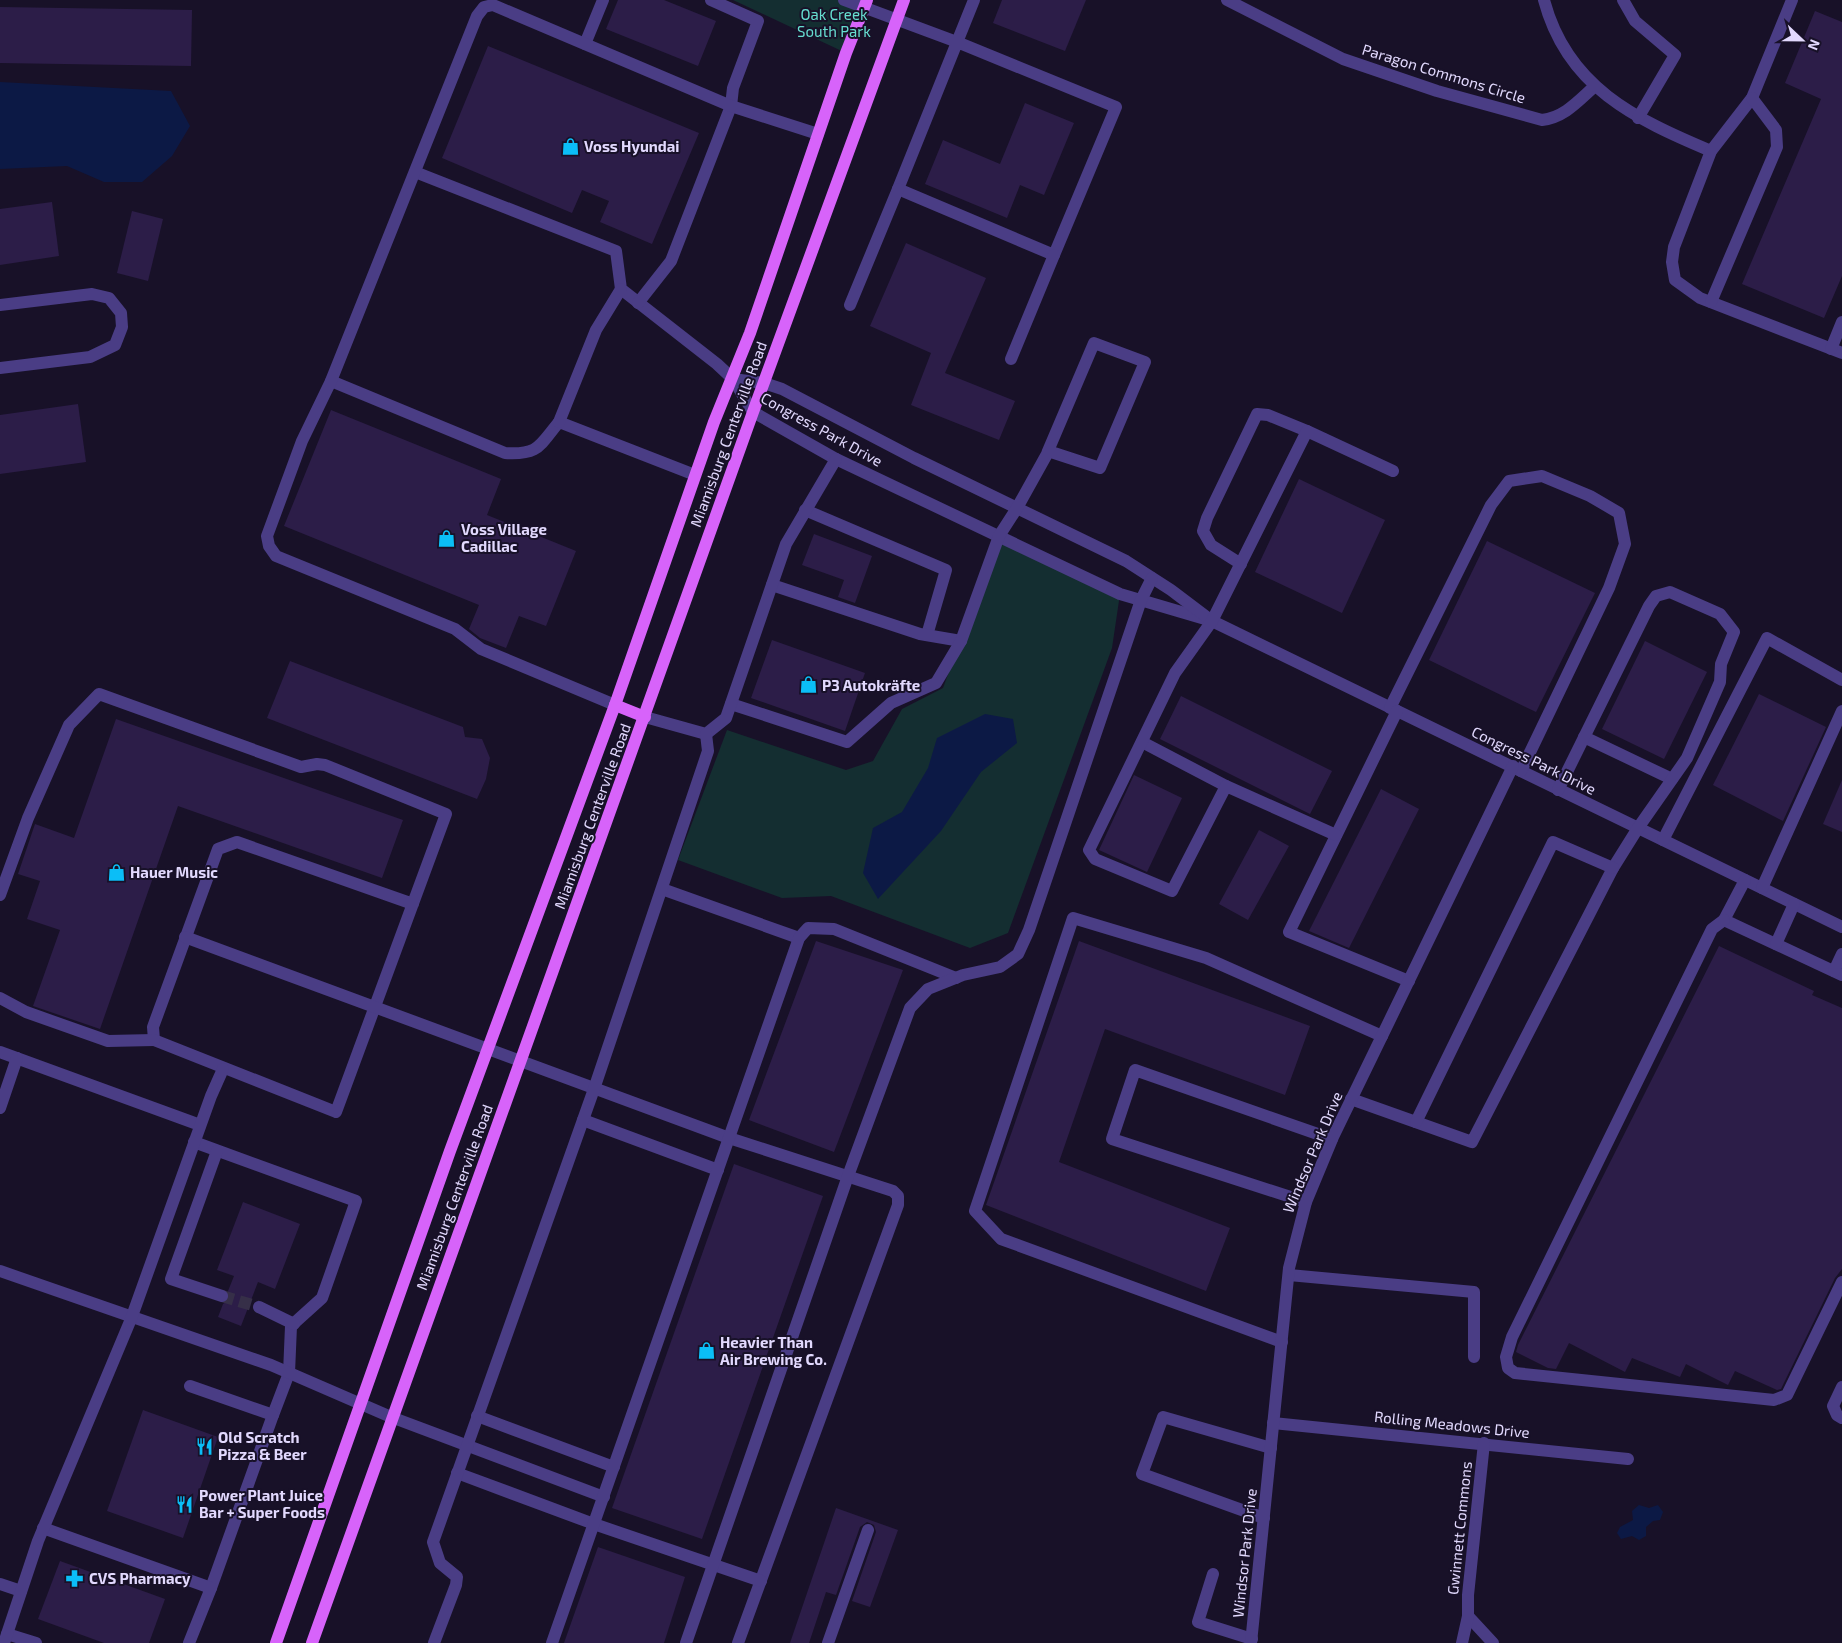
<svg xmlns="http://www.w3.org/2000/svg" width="1842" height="1643" viewBox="0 0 1842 1643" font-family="'Exo 2',sans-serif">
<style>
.green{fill:#142e31}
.water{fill:#0c1945}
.building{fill:#2c1d48}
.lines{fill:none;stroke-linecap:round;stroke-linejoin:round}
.minor-tunnel{stroke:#362f48;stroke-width:12;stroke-dasharray:12 6;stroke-linecap:butt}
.minor{stroke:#4a3d85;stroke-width:12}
.major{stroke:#d763fa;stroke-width:12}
.labels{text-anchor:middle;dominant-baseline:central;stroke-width:4;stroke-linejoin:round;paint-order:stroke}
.park-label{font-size:15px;fill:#66ddd0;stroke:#181128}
.street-label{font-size:15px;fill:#e2d9fe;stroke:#181128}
.poi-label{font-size:15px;font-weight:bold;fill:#e2d9fe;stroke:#181128;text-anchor:start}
</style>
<rect width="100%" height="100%" fill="#181128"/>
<g class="green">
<path d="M733,0H867L846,53Z"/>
<path d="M999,536L1120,594L1112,648L1008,933L970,948L831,896L782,898L678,860L727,730L846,770L873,761L902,709L943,688Z"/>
</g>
<g class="water">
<path d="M0,82L171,91L190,126L172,156L142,182H104L67,166L0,169Z"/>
<path d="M985,714L1013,719L1017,743L981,772L941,831L878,899L863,873L873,828L902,812L928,768L937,738Z"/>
<path d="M1639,1505L1649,1508L1658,1505L1663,1512L1660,1520L1653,1521L1646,1527V1536L1639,1540L1632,1536L1621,1539L1617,1533L1620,1527L1633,1520L1632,1511Z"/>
</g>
<g class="building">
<path d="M618,0H664L716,21L698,66L606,29Z"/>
<path d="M1002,0H1086L1065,51L993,23Z"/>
<path d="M0,7L192,10L191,66L0,63Z"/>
<path d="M1815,11L1842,22V276L1824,318L1742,284L1821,99L1785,83Z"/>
<path d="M488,46L699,133L652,244L600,222L609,201L582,190L572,213L442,158Z"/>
<path d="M1025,103L1074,123L1044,195L1020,185L1007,218L925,184L943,140L1000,164Z"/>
<path d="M52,202L59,256L0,265V209Z"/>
<path d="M132,211L163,219L148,281L117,273Z"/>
<path d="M906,243L986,278L945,373L1015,401L999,440L911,405L931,353L870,326Z"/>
<path d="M78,404L86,462L0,474V415Z"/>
<path d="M331,410L501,479L487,515L576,551L546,626L519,616L506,648L480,638L469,629L479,605L284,526Z"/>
<path d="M1299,479L1385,520L1342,613L1255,572Z"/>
<path d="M814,534L872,556L855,603L838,597L844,580L802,565Z"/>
<path d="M1487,541L1595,593L1536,712L1429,660Z"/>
<path d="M772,640L865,673L845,731L751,698Z"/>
<path d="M1645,641L1707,672L1664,759L1602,729Z"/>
<path d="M290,661L463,727L465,737L482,739L490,758L486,779L477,799L267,718Z"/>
<path d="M1759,694L1826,727L1783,821L1713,785Z"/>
<path d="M1181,696L1332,771L1310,814L1160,739Z"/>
<path d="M116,719L403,820L382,878L178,806L100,1029L33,1006L60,930L27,919L40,881L18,874L35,824L74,838Z"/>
<path d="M1134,775L1182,798L1147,872L1099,850Z"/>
<path d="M1842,780V832L1823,824Z"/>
<path d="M1381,789L1419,809L1349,948L1309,931Z"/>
<path d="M1259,830L1289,846L1248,920L1219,904Z"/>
<path d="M816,941L903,970L834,1152L749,1120Z"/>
<path d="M1079,941L1310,1026L1285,1095L1105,1029L1059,1162L1230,1228L1206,1291L986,1205Z"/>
<path d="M1719,946L1814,991L1812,995L1842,1008V1269L1835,1278L1781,1389L1777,1390L1735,1371L1728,1385L1686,1364L1680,1377L1632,1358L1625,1372L1569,1343L1556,1369L1548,1368L1516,1352L1518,1345Z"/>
<path d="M734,1164L823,1196L702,1539L612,1508Z"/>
<path d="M243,1202L300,1224L275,1289L258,1282L241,1326L218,1317L223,1304L230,1299L228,1291L234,1276L217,1270Z"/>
<path d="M143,1410L218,1437L183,1538L107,1511Z"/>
<path d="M836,1508L898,1530L870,1607L852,1601L876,1532L874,1525L867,1522L860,1527L836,1595L826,1592L809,1643H790Z"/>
<path d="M598,1547L685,1577L664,1643H564Z"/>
<path d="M60,1561L165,1599L149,1643H104L38,1619Z"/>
</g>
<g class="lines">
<path class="minor-tunnel" d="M222,1296L259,1307"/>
<g class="minor">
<path d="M844,0L957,42L1116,107L1054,255L898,189L974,0"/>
<path d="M1227,0L1343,59L1437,91L1542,120C1565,117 1578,101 1595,86"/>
<path d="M1544,0C1567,87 1635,119 1711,151"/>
<path d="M1623,0L1635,21L1675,55L1638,118"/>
<path d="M1792,0L1752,98L1711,151L1674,247L1672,262L1675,280L1700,298L1842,353"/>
<path d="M585,44L603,0"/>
<path d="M415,172L616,251L621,289L717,364L733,379L753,412L836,459L1120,594L1205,619"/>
<path d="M1711,302L1777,147L1776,130L1752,98"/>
<path d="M638,303L671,261L731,106L733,88L758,21L711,0"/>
<path d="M0,305L92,294L109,298L121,313L122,327L115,345L90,357L0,368"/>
<path d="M850,305L898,189"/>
<path d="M1831,349L1842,322"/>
<path d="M1011,359L1054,255"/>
<path d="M733,379L764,383L782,389L914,458L1126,561L1171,590L1212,621L1842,927"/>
<path d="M331,381L505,453C539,455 539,446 559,422L695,475"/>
<path d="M559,422L596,330L621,289"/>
<path d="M805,510L946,570L927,635"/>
<path d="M1241,564L1211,545L1203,531L1207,518L1257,414L1268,415L1307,431"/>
<path d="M772,585L920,634L961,641"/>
<path d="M731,704L847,742L891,703L936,683L961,641L999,536L1017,508L1047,454L1048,451L1094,343L1145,362L1100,468L1048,451"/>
<path d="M615,705L481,649L455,629L276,556L269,546L267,536L302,441L331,381L477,16L484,7L493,5L731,106L818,134"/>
<path d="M1390,708L1491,505L1509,481L1542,476L1590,496L1619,513L1625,544L1609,588L1521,771"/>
<path d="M1397,711L1289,932L1409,981"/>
<path d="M645,717L706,734L726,718L786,544L836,459"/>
<path d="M1584,737L1672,779"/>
<path d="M1142,742L1226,786"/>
<path d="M1336,835L1226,786L1172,891L1095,859L1089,850L1175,673L1212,621L1307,431L1393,471"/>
<path d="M1663,840L1767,638L1842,680"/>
<path d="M1745,880L1724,920L1842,975"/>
<path d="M1762,888L1842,711"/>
<path d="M662,889L799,938"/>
<path d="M0,895L28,818L69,725L99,694L301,767L317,764L325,765L446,814L336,1112L154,1040L153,1027L218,849L237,842L413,904"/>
<path d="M1724,920L1712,929L1512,1337L1506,1357L1508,1368L1515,1373L1774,1400L1787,1395L1842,1282"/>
<path d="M185,937L729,1138L893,1191L898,1196V1205L738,1643"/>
<path d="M1776,944L1794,904"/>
<path d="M1834,971L1842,954"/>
<path d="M0,998L26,1012L108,1041L154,1040"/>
<path d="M0,1052L200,1125"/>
<path d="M1351,1099L1472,1142L1613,868L1638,828L1687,758L1720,682L1721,664L1734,632L1720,614L1670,592L1656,596L1649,606L1558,790"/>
<path d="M0,1108L17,1058"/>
<path d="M583,1120L718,1170"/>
<path d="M1416,1122L1553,842L1613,868"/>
<path d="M194,1142L356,1201L322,1298L291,1326L289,1373L273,1415"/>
<path d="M217,1151L171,1279L222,1296"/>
<path d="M1306,1202L1112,1139L1135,1070L1332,1139"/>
<path d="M0,1271L271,1365L391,1417L604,1497"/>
<path d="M1289,1275L1474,1292V1357"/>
<path d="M259,1307L294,1324"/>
<path d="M1282,1342L1001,1239L975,1211L1073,918L1206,958L1382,1036"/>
<path d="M190,1386L273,1415L211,1588"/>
<path d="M1842,1387L1833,1406L1837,1415L1842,1418"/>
<path d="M477,1416L614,1467"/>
<path d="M1273,1423L1628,1459"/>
<path d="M457,1473L594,1524L761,1581"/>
<path d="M1264,1518L1142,1474L1163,1417L1271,1448"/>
<path d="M43,1528L211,1588L189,1643"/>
<path d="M1213,1574L1198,1622L1252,1639"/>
<path d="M0,1584L21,1591"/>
<path d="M1468,1616L1493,1643"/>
<path d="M7,1634L36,1643"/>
<path d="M4,1643L38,1541L131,1319L211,1096L223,1069"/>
<path d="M434,1643L456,1585L457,1577L440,1563L433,1542L594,1089L708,751L706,734"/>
<path d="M552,1643L799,938L808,928L834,929L956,978"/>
<path d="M686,1643L848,1176L910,1008L928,989L963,975L1000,967L1018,954L1029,930L1141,600L1152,578"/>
<path d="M828,1643L868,1530"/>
<path d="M1251,1643L1289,1268L1306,1202L1333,1137L1513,766"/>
<path d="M1462,1643L1468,1616V1595L1484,1443"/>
</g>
<g class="major">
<path d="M615,705L645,717"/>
<path d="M276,1643L450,1151L615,705L714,422L750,333L846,53L867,0"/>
<path d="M312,1643L753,412L904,0"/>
</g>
</g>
<defs>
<symbol id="shop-bare" viewBox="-9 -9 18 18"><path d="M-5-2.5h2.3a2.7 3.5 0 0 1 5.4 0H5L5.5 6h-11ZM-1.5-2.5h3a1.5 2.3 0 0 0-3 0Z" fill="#0bbef7" stroke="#181128" stroke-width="2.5" paint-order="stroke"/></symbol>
<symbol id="restaurant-bare" viewBox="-9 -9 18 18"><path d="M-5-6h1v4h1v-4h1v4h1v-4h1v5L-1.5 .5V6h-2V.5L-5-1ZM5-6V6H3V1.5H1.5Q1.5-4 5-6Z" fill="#0bbef7" stroke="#181128" stroke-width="2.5" paint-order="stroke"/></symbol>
<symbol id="pharmacy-bare" viewBox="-9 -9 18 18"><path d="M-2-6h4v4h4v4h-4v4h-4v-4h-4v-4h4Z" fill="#0bbef7" stroke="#181128" stroke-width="2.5" paint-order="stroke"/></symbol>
</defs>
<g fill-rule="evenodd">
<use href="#shop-bare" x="558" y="134" width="25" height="25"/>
<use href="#shop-bare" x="434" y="526" width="25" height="25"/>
<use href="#shop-bare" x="796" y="672" width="25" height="25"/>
<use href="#shop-bare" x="104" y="860" width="25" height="25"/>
<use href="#shop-bare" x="694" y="1338" width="25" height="25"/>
<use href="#restaurant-bare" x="192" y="1434" width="25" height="25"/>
<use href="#restaurant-bare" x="172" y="1492" width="25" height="25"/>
<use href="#pharmacy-bare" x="62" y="1566" width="25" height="25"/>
</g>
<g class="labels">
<g class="park-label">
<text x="834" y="14">Oak Creek<tspan x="834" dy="17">South Park</tspan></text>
</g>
<g class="street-label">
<text transform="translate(1444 73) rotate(17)">Paragon Commons Circle</text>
<text transform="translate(822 429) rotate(29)">Congress Park Drive</text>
<text transform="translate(728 434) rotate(-70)">Miamisburg Centerville Road</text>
<text transform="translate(1534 760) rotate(26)">Congress Park Drive</text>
<text transform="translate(592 816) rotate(-70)">Miamisburg Centerville Road</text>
<text transform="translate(1312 1152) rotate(-67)">Windsor Park Drive</text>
<text transform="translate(454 1197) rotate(-70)">Miamisburg Centerville Road</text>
<text transform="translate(1452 1424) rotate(6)">Rolling Meadows Drive</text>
<text transform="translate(1459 1528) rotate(-84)">Gwinnett Commons</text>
<text transform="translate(1244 1553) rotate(-84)">Windsor Park Drive</text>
</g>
<g class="poi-label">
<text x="584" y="146">Voss Hyundai</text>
<text x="461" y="529">Voss Village<tspan x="461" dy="17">Cadillac</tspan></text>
<text x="822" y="685">P3 Autokräfte</text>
<text x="130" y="872">Hauer Music</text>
<text x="720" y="1342">Heavier Than<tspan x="720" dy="17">Air Brewing Co.</tspan></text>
<text x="218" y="1437">Old Scratch<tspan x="218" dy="17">Pizza &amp; Beer</tspan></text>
<text x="199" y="1495">Power Plant Juice<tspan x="199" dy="17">Bar + Super Foods</tspan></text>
<text x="89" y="1578">CVS Pharmacy</text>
</g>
</g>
<g transform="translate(1802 40) rotate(112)" stroke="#181128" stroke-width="4" paint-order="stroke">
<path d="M0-4L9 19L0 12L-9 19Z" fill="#e2d9fe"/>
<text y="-8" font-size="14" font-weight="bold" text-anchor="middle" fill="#e2d9fe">N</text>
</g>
</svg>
